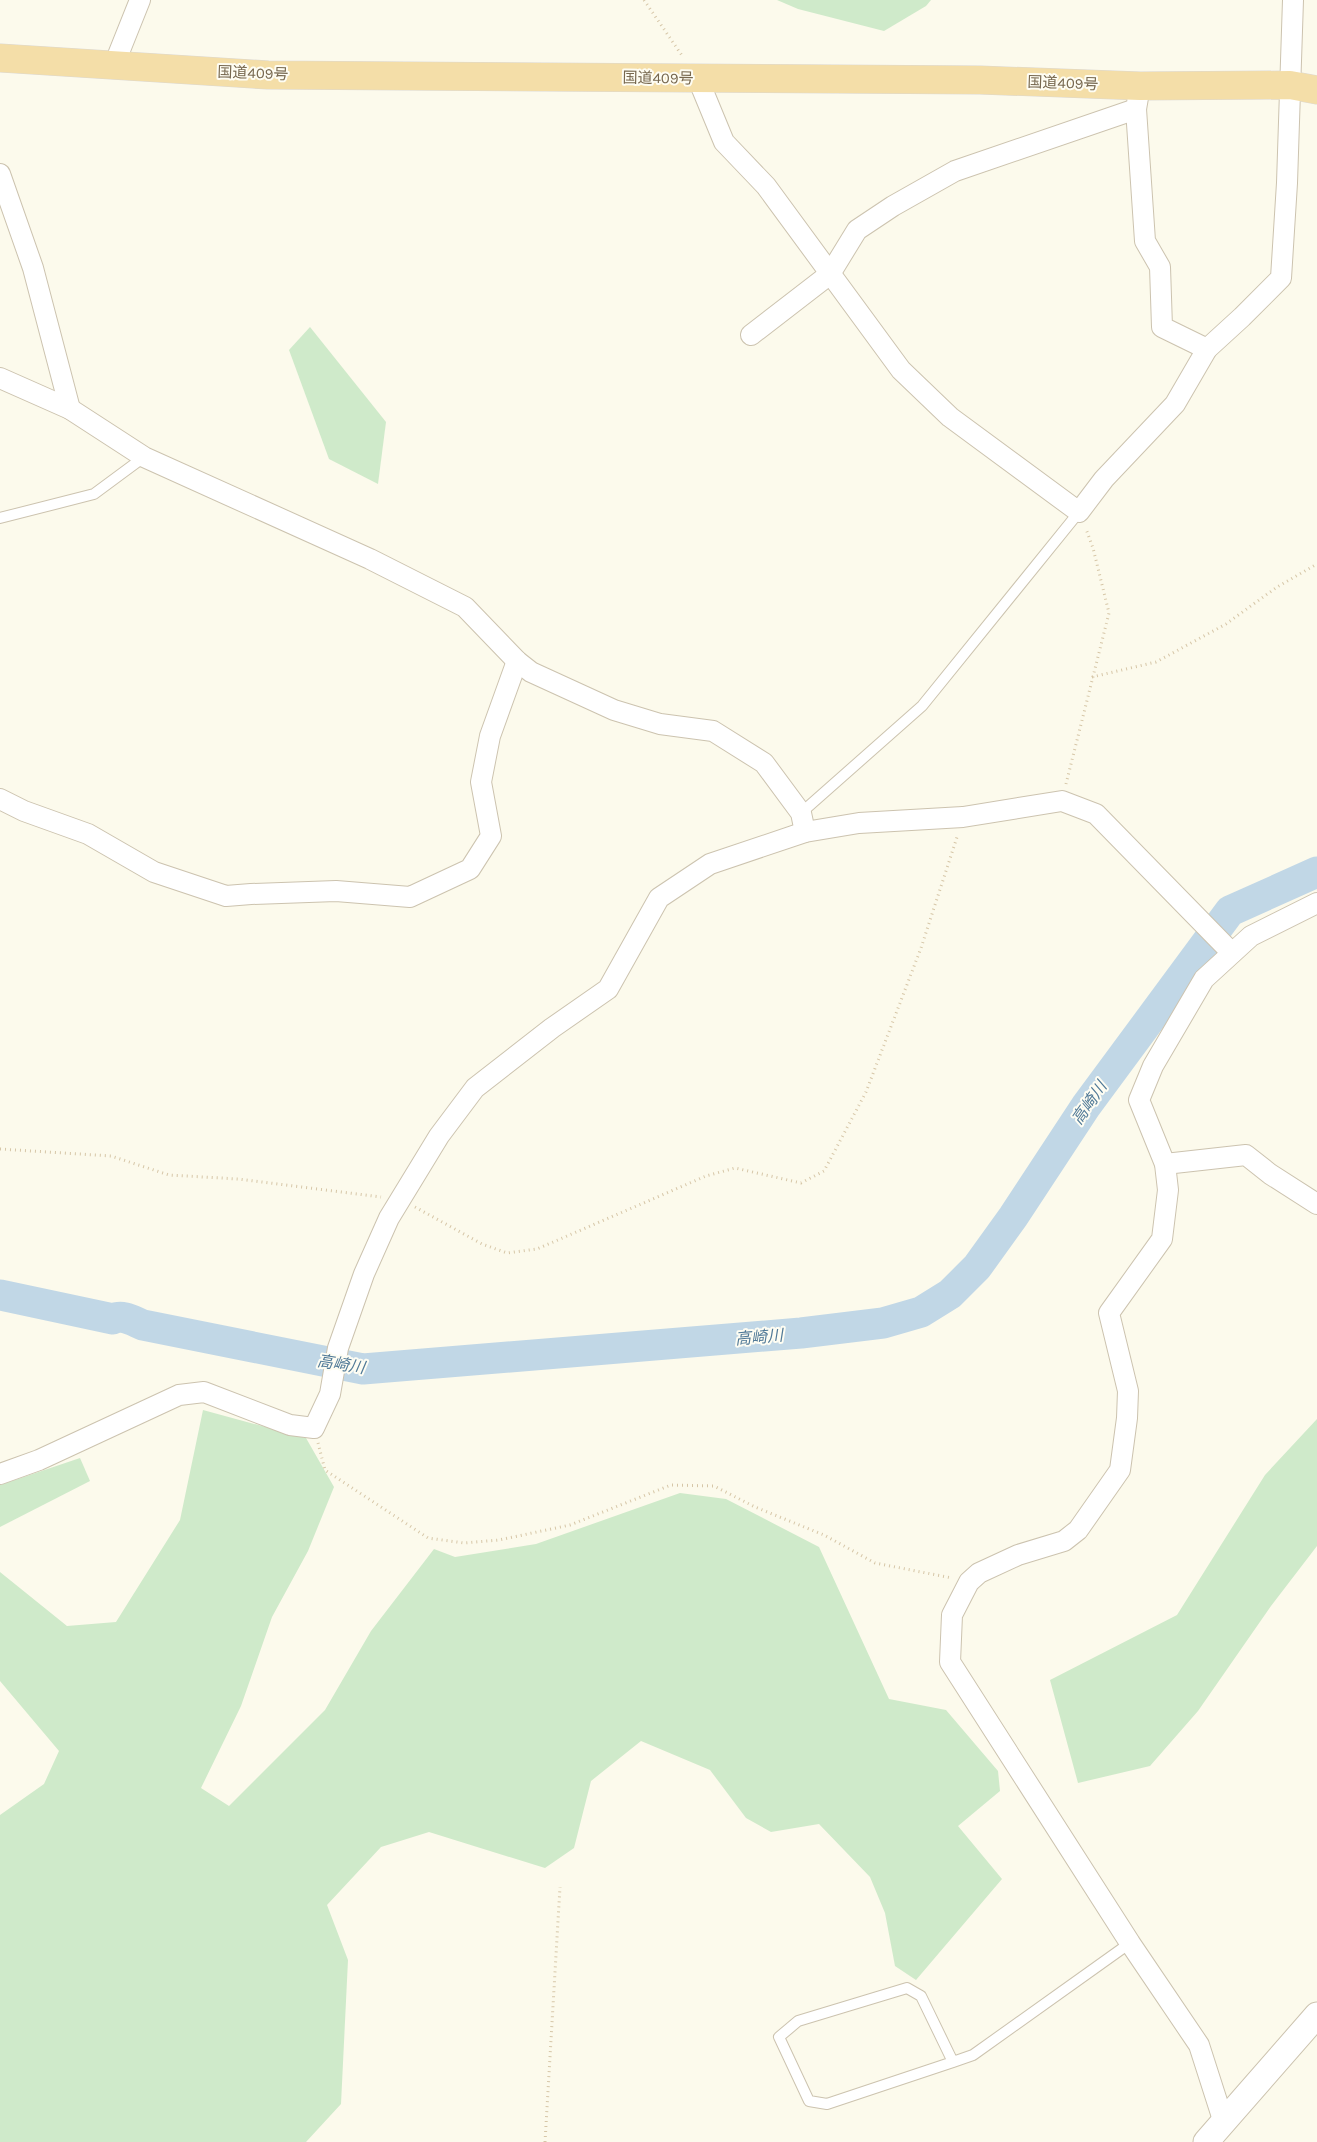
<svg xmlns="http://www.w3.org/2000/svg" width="1317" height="2142" viewBox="0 0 1317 2142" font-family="Karla,'Noto Sans JP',sans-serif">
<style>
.green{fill:#cfeaca}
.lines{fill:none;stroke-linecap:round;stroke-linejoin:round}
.river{stroke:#c1d7e6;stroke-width:31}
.service-casing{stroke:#ccc3af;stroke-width:12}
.minor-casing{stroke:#ccc3af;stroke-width:22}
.tertiary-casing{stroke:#ccc3af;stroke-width:27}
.trunk-casing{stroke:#dcd8d1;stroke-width:29}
.path{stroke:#d6c6a7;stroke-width:3;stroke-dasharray:1 4;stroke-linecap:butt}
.service{stroke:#fff;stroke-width:10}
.minor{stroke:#fff;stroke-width:20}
.tertiary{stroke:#fff;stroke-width:25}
.trunk{stroke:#f4dea8;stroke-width:28}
.labels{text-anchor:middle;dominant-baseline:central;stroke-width:4;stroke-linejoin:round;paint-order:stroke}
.street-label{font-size:15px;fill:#77684f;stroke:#fefdf3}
.water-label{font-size:16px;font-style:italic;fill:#507997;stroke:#fefdf3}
</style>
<rect width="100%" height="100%" fill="#fcfaec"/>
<g class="green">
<path d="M777,0H931L926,6L884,31L798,9Z"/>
<path d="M310,327L386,422L378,484L329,459L289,350Z"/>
<path d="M203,1410L306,1438L334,1487L308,1551L272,1617L241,1706L201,1788L229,1806L325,1710L371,1631L434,1549L455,1557L536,1544L680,1493L726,1499L819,1547L889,1699L946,1710L998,1771L1000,1791L958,1826L1002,1879L916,1980L895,1966L885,1913L870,1877L819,1824L771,1832L746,1818L710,1770L641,1741L591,1781L574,1848L545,1868L429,1832L381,1847L327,1905L348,1960L341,2104L306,2142H0V1815L44,1784L59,1751L0,1681V1572L67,1626L116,1622L180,1520Z"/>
<path d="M1317,1419V1546L1271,1606L1198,1711L1150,1766L1078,1783L1050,1680L1177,1615L1265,1475Z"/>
<path d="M80,1458L90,1481L0,1527V1485Z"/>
</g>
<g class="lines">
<path class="river" d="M0,1295L113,1319C123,1314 133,1321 143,1325L363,1369L801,1333L883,1323L921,1312L950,1294L977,1267L1013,1217L1086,1106L1230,911L1317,872"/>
<defs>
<g id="service">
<path d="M0,518L94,494L144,457"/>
<path d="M801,813L922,706L1079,512"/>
<path d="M953,2062L921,1996L907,1988L798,2021L779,2037L809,2101L827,2104L953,2062L973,2055L1130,1943"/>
</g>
<g id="minor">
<path d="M114,65L140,0"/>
<path d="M698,79L724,142L766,186L901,370L950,417L1079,512L1104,479L1175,404L1207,349L1242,317L1281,278L1287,183L1293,0"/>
<path d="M1136,109L1145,241L1160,267L1162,327L1207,349"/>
<path d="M0,174L33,268L70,409"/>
<path d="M751,335L830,274L857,230L893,206L955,171L1136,109L1140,86"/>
<path d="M0,378L70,409L144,457L370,559L465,607L517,661L531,672L614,710L660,724L713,731L764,763L801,813L805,832"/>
<path d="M0,799L24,811L88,834L154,872L226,896L251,894L336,891L410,897L470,869L491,836L481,782L490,736L517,661"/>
<path d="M1165,1164L1246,1155L1270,1174L1317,1204"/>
<path d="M0,1474L39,1460L179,1395L204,1392L290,1425L314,1428L330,1394L338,1348L364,1274L389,1218L439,1136L475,1088L552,1028L608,989L659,898L710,864L805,832L859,823L963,817L1062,801L1096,814L1232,953"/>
<path d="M1224,2123L1199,2045L1130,1943L950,1662L952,1615L969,1582L979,1573L1018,1555L1064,1541L1078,1530L1120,1470L1127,1418L1128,1391L1109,1313L1162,1239L1168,1190L1165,1164L1139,1100L1153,1066L1204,979L1251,936L1317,903"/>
</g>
<path id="tertiary" d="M1206,2142L1317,2015"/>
<path id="trunk" d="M0,58L268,75L980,80L1140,86L1290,85L1317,90"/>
</defs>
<use href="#service" class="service-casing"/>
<use href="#minor" class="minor-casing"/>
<use href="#tertiary" class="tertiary-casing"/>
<use href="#trunk" class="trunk-casing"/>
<g class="path">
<path d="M644,0L683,57"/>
<path d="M1092,677L1156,662L1226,624L1277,587L1317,564"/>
<path d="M1066,784L1109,613L1093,548L1086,529"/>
<path d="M0,1149L111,1156L169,1175L238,1179L381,1197"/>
<path d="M415,1207L482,1244L507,1253L537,1249L706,1176L735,1168L801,1183L824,1171L866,1092L921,948L958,834"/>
<path d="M318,1443L325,1470L428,1538L464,1543L499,1540L570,1525L671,1485L714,1486L755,1507L824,1535L875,1563L952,1578"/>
<path d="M545,2142L560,1887"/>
</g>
<use href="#service" class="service"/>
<use href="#minor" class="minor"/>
<use href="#tertiary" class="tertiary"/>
<use href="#trunk" class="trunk"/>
</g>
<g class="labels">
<g class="street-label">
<text transform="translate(253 73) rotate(2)">国道409号</text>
<text transform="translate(658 78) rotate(1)">国道409号</text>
<text transform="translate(1063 83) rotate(2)">国道409号</text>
</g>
<g class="water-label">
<text transform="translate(1089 1103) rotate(-55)">高崎川</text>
<text transform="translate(759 1337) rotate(-5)">高崎川</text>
<text transform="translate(341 1364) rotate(9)">高崎川</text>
</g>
</g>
</svg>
